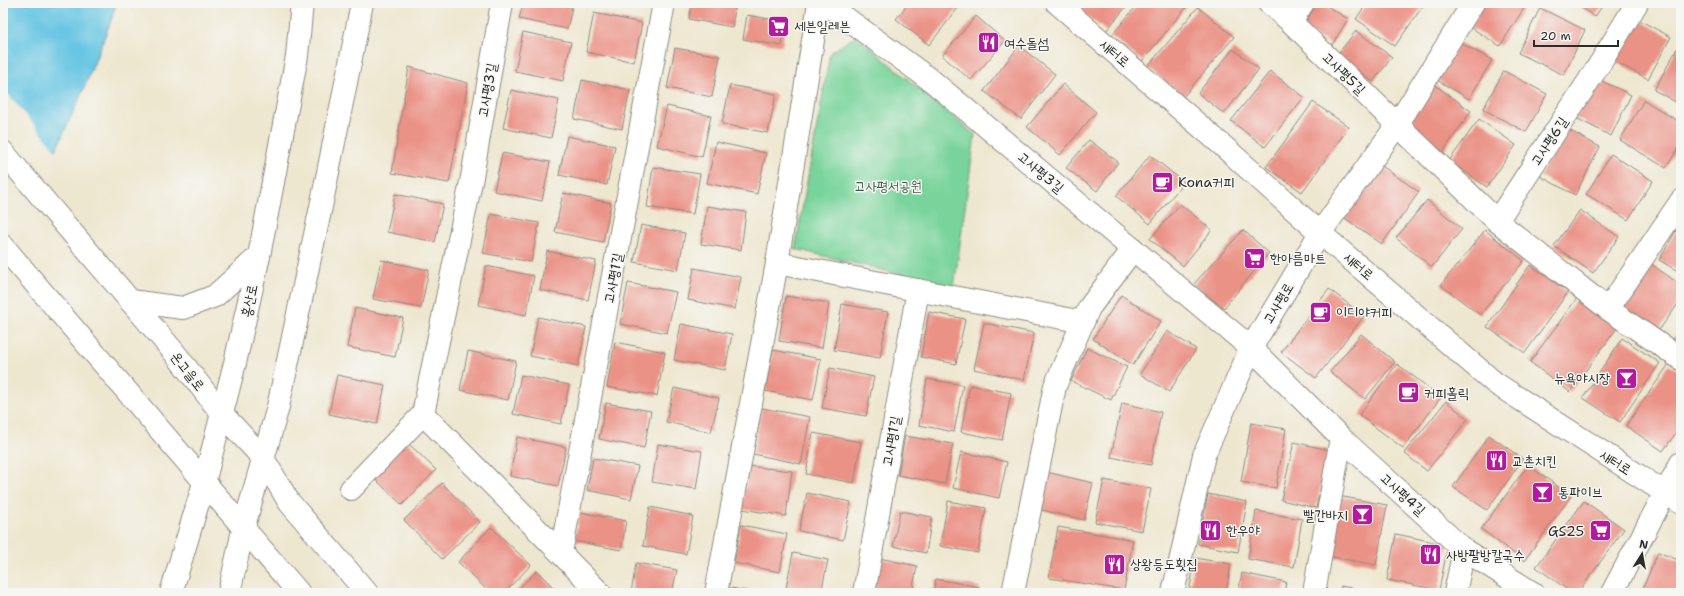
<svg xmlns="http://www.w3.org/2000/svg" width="1684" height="596" viewBox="0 0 1684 596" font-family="'Shantell Sans','Poor Story',sans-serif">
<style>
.green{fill:#79d49b;stroke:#528063}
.water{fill:#65c5e3;stroke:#487887}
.pier{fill:#eee7d0}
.building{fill:#eb9286}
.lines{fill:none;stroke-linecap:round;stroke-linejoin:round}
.street-casing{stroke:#8c897e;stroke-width:24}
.secondary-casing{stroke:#8c897e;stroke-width:24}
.street{stroke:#fff;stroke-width:22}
.secondary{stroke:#fff;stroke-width:22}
.labels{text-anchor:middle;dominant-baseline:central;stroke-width:3;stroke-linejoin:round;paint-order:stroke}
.poi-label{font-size:14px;fill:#2b2b2b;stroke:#f6f6f2;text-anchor:start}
.street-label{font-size:14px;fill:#2b2b2b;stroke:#f6f6f2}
.park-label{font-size:14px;fill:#425e4d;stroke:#f6f6f2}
</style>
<rect width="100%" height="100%" fill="#f6f6f2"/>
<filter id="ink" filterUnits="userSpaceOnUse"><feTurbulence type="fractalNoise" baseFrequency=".025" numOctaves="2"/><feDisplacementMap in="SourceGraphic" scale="8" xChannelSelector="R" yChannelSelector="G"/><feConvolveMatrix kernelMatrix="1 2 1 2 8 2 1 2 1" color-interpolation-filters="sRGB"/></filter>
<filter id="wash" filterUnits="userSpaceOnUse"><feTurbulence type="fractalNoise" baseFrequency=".012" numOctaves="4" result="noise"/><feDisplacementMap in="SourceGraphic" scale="16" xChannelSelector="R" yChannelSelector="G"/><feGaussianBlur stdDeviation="0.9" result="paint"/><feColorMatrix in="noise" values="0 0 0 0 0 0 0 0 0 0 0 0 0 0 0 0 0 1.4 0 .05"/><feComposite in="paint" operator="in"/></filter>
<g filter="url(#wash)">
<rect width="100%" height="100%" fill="#eee7d0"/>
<path class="green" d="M856,36L975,135L954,287L795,249L830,53Z"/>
<path class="water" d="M3,3H116L112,18L85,86L55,152L3,225Z"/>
<path class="pier" d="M3,88L57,152L24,206L3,227Z"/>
<g id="blocks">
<g class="building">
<path d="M523,3H573L567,29L519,19Z"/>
<path d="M692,3H736L732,27L689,19Z"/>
<path d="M909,3H962L929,45L896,19Z"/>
<path d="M1071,3H1129L1106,31Z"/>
<path d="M1139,3H1187L1189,4L1142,61L1111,36Z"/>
<path d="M1317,3H1322L1348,19L1332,45L1302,28Z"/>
<path d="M1367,3H1425L1395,46L1356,19Z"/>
<path d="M1481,3H1523L1526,5L1500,46L1467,25Z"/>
<path d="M1575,3H1604L1595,17Z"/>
<path d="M1198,7L1234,37L1183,97L1147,67Z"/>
<path d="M1540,8L1585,30L1564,75L1518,53Z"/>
<path d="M594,13L642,23L634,62L586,52Z"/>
<path d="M747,15L786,22L782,46L743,39Z"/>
<path d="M976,16L1005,41L971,80L942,56Z"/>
<path d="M1637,19L1671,37L1648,79L1614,61Z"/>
<path d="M1356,31L1392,57L1373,82L1337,55Z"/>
<path d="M523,32L571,42L563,81L515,71Z"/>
<path d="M1459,42L1492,60L1469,99L1437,80Z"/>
<path d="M1019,46L1055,74L1021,119L984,91Z"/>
<path d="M1678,47L1681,48V105L1654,90Z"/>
<path d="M675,48L720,56L712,97L667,88Z"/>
<path d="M1233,49L1259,69L1224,114L1198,93Z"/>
<path d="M409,67L468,83L449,183L392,173Z"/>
<path d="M1270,71L1304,97L1265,147L1231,121Z"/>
<path d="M1504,71L1547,94L1526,132L1483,109Z"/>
<path d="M1596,78L1631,95L1611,136L1576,118Z"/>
<path d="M582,80L630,90L622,129L574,119Z"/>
<path d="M1431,82L1471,111L1443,152L1402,123Z"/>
<path d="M1063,84L1096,112L1060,155L1027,127Z"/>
<path d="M730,85L776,94L768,133L722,124Z"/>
<path d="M511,90L559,100L551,138L503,128Z"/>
<path d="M1644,100L1681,123V144L1666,168L1620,140Z"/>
<path d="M1313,102L1349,127L1302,192L1266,167Z"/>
<path d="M667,106L711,116L702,157L657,146Z"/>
<path d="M1479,119L1516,145L1487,187L1449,161Z"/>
<path d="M1565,128L1600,147L1575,195L1540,176Z"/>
<path d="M567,136L615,146L607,185L559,175Z"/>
<path d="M1089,140L1118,162L1097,191L1066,168Z"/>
<path d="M716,142L766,153L757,194L707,183Z"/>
<path d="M502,153L550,162L542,201L494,191Z"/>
<path d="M1611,154L1653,181L1628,220L1586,194Z"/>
<path d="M1150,155L1184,182L1150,224L1116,196Z"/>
<path d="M1379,164L1419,192L1382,244L1342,216Z"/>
<path d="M653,167L700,174L693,214L647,207Z"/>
<path d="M563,193L611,203L603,242L555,232Z"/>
<path d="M395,194L443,204L435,242L387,232Z"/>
<path d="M1427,200L1462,229L1432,267L1396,238Z"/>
<path d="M1180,204L1212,230L1183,266L1150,239Z"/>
<path d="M707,206L746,212L741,250L701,244Z"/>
<path d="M1580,210L1619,237L1593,273L1554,246Z"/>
<path d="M491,214L539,223L531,262L483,253Z"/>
<path d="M1681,222V273L1659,260Z"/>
<path d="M641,225L685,233L678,270L634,262Z"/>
<path d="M1243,230L1269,253L1224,308L1193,285Z"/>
<path d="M1485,230L1524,261L1480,315L1441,285Z"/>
<path d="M547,251L596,261L588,300L540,290Z"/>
<path d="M381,260L429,270L421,308L373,299Z"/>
<path d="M1648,262L1681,285V300L1654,337L1614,309Z"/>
<path d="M1530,265L1568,292L1525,353L1487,327Z"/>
<path d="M486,266L534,276L526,315L478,305Z"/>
<path d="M694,268L741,277L735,309L688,300Z"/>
<path d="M628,283L676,292L667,333L620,324Z"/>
<path d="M1329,289L1364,316L1316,378L1281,352Z"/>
<path d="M1121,295L1161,321L1133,365L1093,339Z"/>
<path d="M786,296L829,303L822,348L779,341Z"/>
<path d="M1577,298L1617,328L1570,392L1530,362Z"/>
<path d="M842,304L888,312L880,358L834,350Z"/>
<path d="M355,308L403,318L395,357L347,347Z"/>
<path d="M929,312L965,319L956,364L921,357Z"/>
<path d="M538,317L586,327L578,366L530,356Z"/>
<path d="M984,323L1034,333L1024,380L974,369Z"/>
<path d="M681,324L732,334L725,370L674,360Z"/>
<path d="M1681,327V347L1672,341Z"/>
<path d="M1167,331L1196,349L1169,392L1140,374Z"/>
<path d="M1361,334L1395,362L1365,399L1330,372Z"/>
<path d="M1622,338L1660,363L1620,422L1583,398Z"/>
<path d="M615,342L665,352L657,396L607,387Z"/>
<path d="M1087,348L1127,367L1111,400L1071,381Z"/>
<path d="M773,350L821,359L813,400L765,391Z"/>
<path d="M468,351L516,361L508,400L460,390Z"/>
<path d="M1397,364L1441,397L1403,448L1359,415Z"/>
<path d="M1669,364L1681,372V426L1663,451L1626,426Z"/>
<path d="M830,368L874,377L866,416L822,408Z"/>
<path d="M337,375L385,385L377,424L329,414Z"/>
<path d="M521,375L569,385L561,424L513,414Z"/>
<path d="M927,379L963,385L954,432L919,425Z"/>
<path d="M970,385L1011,393L1002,440L961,432Z"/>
<path d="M674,388L719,398L711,432L666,422Z"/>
<path d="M1446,401L1468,419L1427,471L1404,453Z"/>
<path d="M606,403L651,411L644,448L599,439Z"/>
<path d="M1122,403L1161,412L1151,465L1111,457Z"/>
<path d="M762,408L810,417L801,464L753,454Z"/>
<path d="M1251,423L1286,429L1276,488L1241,482Z"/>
<path d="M813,433L861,442L854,483L806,474Z"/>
<path d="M1489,435L1523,459L1487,510L1453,487Z"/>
<path d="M905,436L953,444L945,484L898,475Z"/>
<path d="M517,437L566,447L558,486L510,476Z"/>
<path d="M405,440L436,470L402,505L371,475Z"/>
<path d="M1294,442L1329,450L1316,508L1281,500Z"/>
<path d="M658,444L702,451L696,489L652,482Z"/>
<path d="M961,452L1007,462L999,498L953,488Z"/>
<path d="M593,458L638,466L631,499L587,490Z"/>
<path d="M1528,465L1571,496L1524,561L1481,529Z"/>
<path d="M748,466L792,471L786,516L742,509Z"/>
<path d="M1046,472L1093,483L1084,520L1037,509Z"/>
<path d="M1104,480L1151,489L1142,531L1095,522Z"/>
<path d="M442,483L480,522L442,559L404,520Z"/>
<path d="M807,493L851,502L843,540L799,531Z"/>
<path d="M1208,494L1247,502L1238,552L1198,544Z"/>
<path d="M1338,496L1387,505L1376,565L1327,556Z"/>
<path d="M948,501L986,508L978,553L940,546Z"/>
<path d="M1584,501L1624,529L1578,593H1572L1536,567Z"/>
<path d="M650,507L693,516L686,554L643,546Z"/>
<path d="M900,511L932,517L926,553L893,546Z"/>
<path d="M1256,511L1302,519L1294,567L1248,559Z"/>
<path d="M580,512L626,521L621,550L574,541Z"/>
<path d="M741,525L787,534L780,572L734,563Z"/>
<path d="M491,527L531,565L504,593H490L458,562Z"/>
<path d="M1058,527L1133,540L1124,590L1049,578Z"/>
<path d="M1396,534L1448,545L1439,590L1387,580Z"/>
<path d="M1658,552L1681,561V593H1641Z"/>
<path d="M793,553L828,560L821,593H785Z"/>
<path d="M879,558L917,566L912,593H872Z"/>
<path d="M1195,558L1231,564L1226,593H1189Z"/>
<path d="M636,563L677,570L672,593H631Z"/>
<path d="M537,571L559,593H514Z"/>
<path d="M1242,573L1286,582L1284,593H1238Z"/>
<path d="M936,579L980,587L979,593H933Z"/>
<path d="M1341,586L1371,592V593H1340Z"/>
<path d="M730,588L752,592V593H729Z"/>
</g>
</g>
</g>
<g filter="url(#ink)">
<use href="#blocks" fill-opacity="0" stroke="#8c897e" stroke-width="1"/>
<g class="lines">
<defs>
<g id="street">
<path d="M502,3L472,177L423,414L600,593"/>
<path d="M825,3L932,81L1251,348L1341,438L1464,550L1533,593"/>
<path d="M1057,3L1222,145L1320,233L1495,383L1681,503"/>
<path d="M1269,3L1291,22L1497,221L1608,309L1681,359"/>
<path d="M1291,22L1303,3"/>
<path d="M1497,221L1601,62L1637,3"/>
<path d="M777,263L1083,322"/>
<path d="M1608,309L1681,201"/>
<path d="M351,489L423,414"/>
<path d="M561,553L664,3"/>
<path d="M716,593L777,263L819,3"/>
<path d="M864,593L918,290"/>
<path d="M1013,593L1055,386L1089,308L1133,249"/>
<path d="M1173,593L1204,455L1251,348L1320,233L1397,125L1473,3"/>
<path d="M1314,593L1341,438"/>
<path d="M1455,593L1464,550"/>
<path d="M1612,593L1681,463"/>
</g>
<g id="secondary">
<path d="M3,152L174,352L222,414L263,458L289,502L367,593"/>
<path d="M3,246L299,593"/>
<path d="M130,301L183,308L215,296L259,256"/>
<path d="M171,593L204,483L235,363L259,256L297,56L302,3"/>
<path d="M229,593L244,526L278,407L322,202L362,3"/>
</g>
</defs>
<use href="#street" class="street-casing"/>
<use href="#secondary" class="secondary-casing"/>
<use href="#street" class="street"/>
<use href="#secondary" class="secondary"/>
</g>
</g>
<defs>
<symbol id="supermarket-square" viewBox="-11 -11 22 22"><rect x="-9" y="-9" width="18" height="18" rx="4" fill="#b5179e" stroke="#f6f6f2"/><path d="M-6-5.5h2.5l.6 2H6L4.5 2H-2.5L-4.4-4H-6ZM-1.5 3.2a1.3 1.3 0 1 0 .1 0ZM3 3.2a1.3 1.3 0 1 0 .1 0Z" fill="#fff"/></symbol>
<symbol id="restaurant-square" viewBox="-11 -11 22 22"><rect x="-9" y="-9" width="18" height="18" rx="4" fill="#b5179e" stroke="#f6f6f2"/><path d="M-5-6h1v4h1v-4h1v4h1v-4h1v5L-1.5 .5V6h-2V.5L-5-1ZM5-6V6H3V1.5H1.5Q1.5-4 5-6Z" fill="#fff"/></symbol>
<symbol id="cafe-square" viewBox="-11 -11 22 22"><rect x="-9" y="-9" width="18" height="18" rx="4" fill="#b5179e" stroke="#f6f6f2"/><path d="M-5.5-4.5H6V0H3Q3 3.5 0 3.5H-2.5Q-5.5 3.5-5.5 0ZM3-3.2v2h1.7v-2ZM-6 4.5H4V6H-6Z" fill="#fff"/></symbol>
<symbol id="bar-square" viewBox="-11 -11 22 22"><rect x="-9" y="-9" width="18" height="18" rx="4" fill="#b5179e" stroke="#f6f6f2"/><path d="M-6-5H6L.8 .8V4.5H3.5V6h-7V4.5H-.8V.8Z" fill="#fff"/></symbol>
</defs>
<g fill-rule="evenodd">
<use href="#supermarket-square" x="766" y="14" width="25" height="25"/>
<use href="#restaurant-square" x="976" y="30" width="25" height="25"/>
<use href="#cafe-square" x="1150" y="170" width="25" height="25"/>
<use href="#supermarket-square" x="1242" y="246" width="25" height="25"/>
<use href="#cafe-square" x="1308" y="300" width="25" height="25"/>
<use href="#bar-square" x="1614" y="366" width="25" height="25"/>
<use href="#cafe-square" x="1396" y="380" width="25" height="25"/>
<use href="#restaurant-square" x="1484" y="448" width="25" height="25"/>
<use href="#bar-square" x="1530" y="480" width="25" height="25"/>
<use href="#bar-square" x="1350" y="502" width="25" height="25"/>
<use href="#restaurant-square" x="1198" y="518" width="25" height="25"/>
<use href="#supermarket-square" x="1588" y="518" width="25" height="25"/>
<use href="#restaurant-square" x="1418" y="542" width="25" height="25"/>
<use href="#restaurant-square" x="1102" y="552" width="25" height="25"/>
</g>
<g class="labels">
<g class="poi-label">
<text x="794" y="26">세븐일레븐</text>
<text x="1004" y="43">여수돌섬</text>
<text x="1178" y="182">Kona커피</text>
<text x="1270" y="258">한아름마트</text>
<text x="1336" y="312">이디야커피</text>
<text x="1610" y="378" text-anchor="end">뉴욕야시장</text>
<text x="1424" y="393">커피홀릭</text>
<text x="1512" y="461">교촌치킨</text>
<text x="1558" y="492">통파이브</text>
<text x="1348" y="515" text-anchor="end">빨간바지</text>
<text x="1226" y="530">한우야</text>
<text x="1584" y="531" text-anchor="end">GS25</text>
<text x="1446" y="555">사방팔방칼국수</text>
<text x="1130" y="564">상왕등도횟집</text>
</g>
<g class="street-label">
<text transform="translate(1115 53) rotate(41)">새터로</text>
<text transform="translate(1344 73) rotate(44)">고사평5길</text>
<text transform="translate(487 90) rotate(-80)">고사평3길</text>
<text transform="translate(1549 141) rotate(-57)">고사평6길</text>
<text transform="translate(1041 172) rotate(40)">고사평3길</text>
<text transform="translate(1359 266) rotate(41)">새터로</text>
<text transform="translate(613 278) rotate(-79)">고사평1길</text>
<text transform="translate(249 301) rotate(-78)">홍산로</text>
<text transform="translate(1278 303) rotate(-59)">고사평로</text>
<text transform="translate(188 371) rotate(52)">온고을로</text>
<text transform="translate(891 441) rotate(-80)">고사평1길</text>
<text transform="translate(1616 462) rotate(33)">새터로</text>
<text transform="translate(1403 494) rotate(42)">고사평4길</text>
</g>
<g class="park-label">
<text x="888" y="186">고사평서공원</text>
</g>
</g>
<rect width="1684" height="596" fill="none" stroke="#f6f6f2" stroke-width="16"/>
<g transform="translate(1642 554) rotate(11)" stroke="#f6f6f2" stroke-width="3" paint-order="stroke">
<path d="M0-3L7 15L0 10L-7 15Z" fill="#2b2b2b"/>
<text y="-6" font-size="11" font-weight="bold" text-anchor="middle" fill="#2b2b2b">N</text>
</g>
<path d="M1534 40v6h84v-6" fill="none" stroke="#2b2b2b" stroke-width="2"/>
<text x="1540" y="40" font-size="12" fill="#2b2b2b" stroke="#f6f6f2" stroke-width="3" paint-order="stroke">20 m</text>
</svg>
